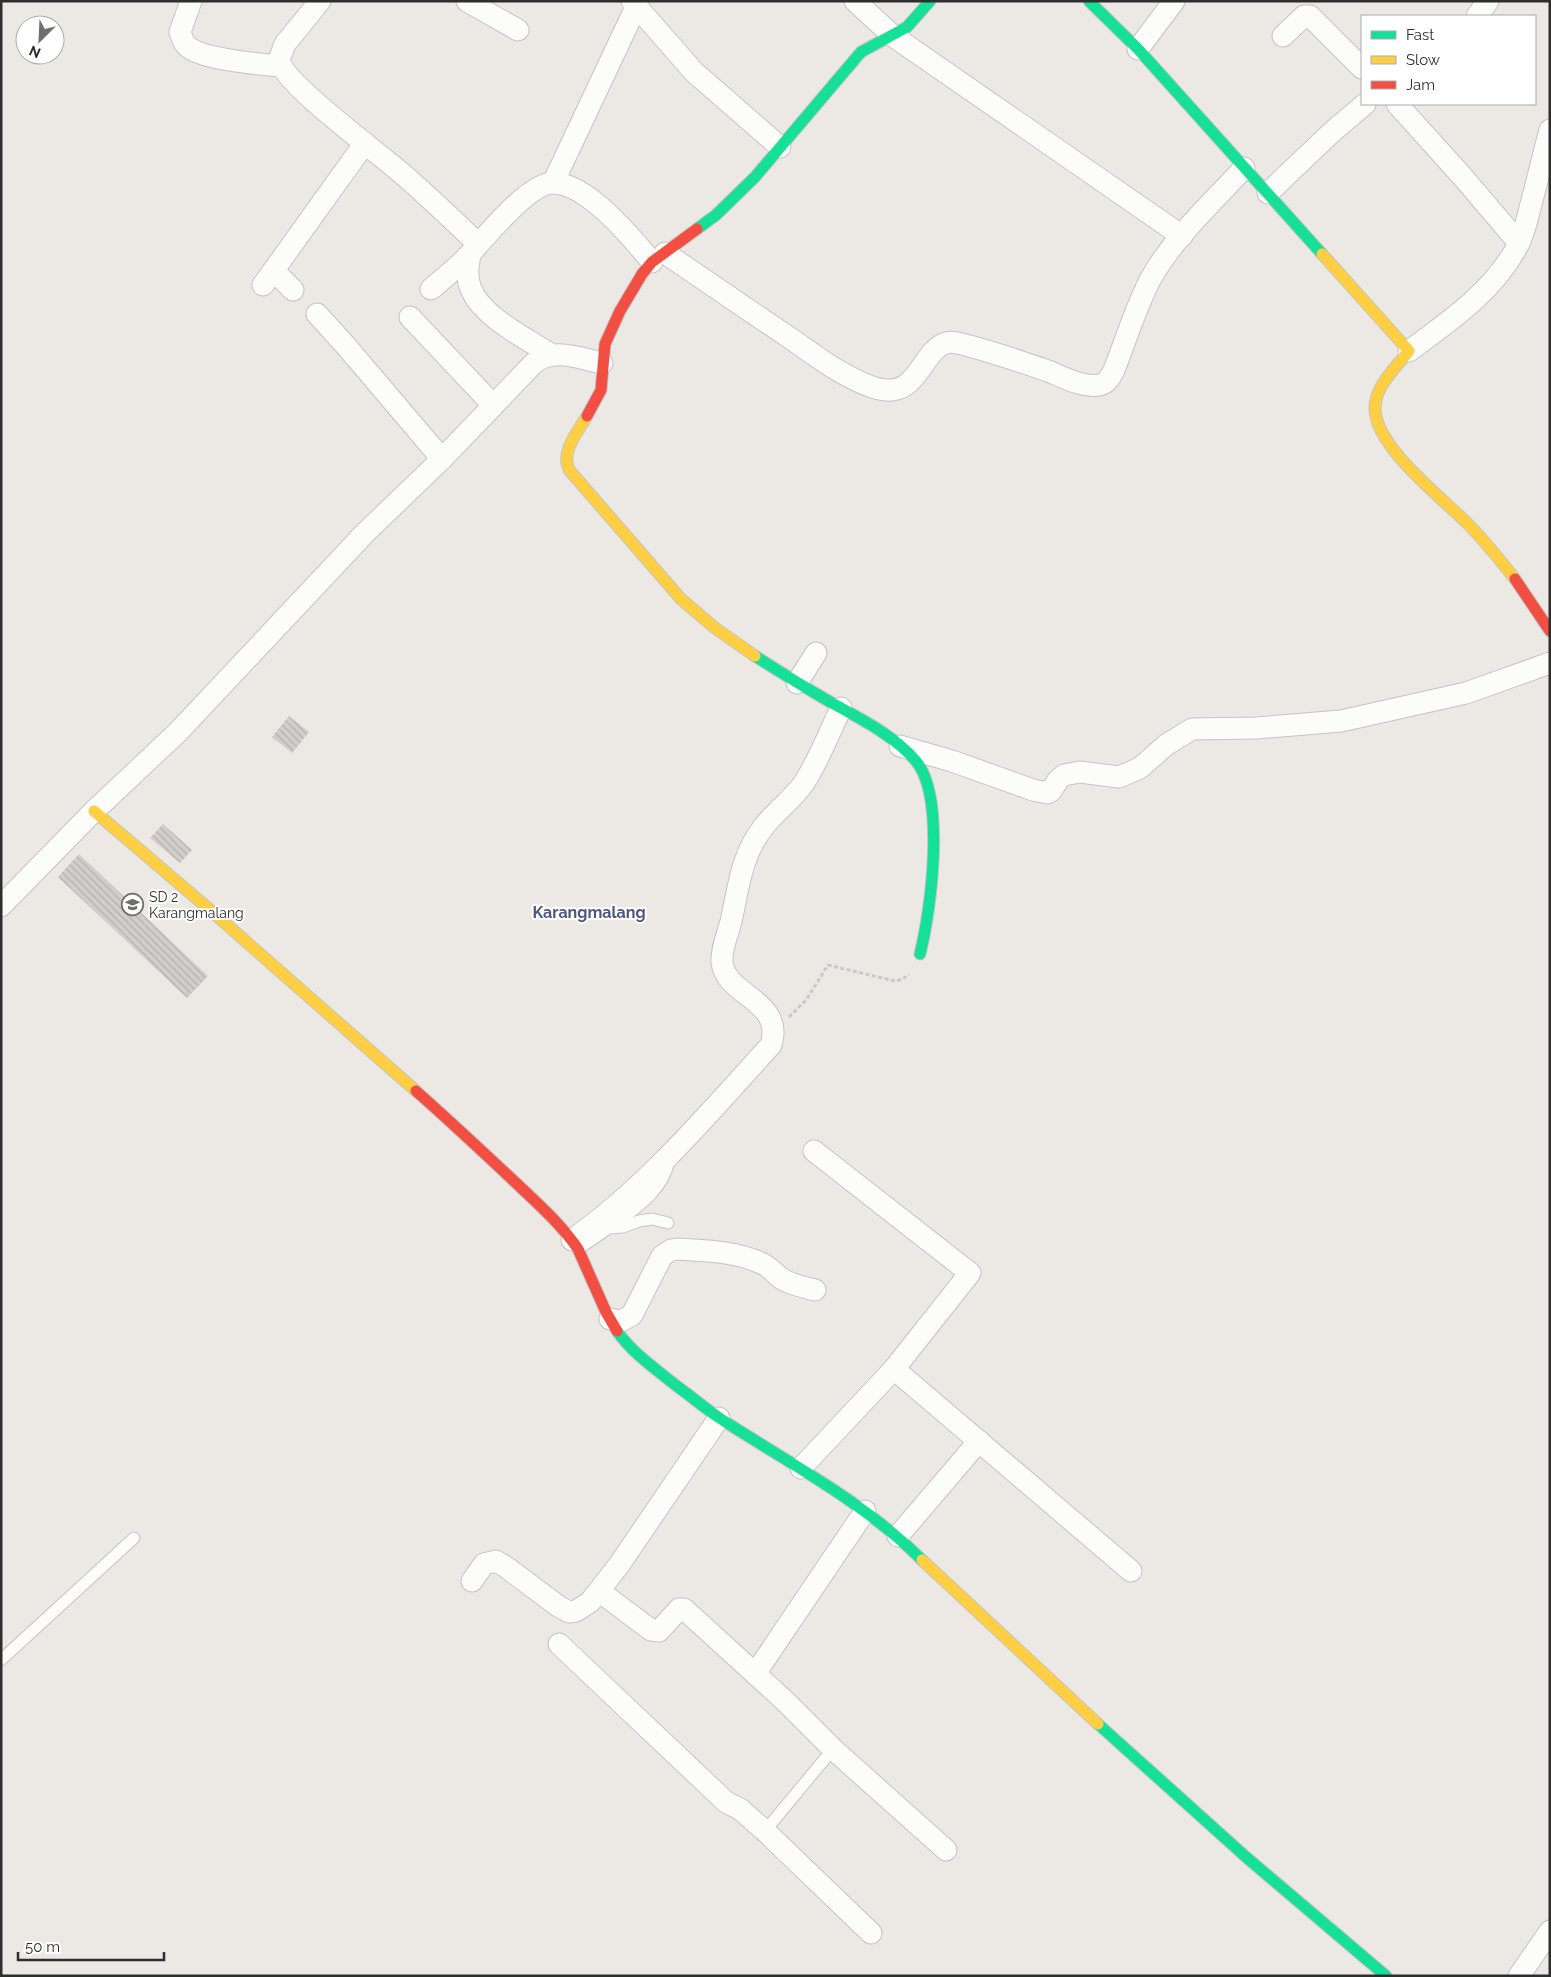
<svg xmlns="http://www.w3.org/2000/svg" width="1551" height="1977" viewBox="0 0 1551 1977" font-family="Raleway,sans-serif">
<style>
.building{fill:url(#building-back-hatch)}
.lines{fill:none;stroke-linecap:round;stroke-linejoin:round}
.lane-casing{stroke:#c5c4c5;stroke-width:13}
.street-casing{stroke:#c5c4c5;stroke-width:23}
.fast-casing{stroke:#c5c4c5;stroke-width:13}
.slow-casing{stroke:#c5c4c5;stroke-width:13}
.jam-casing{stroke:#c5c4c5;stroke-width:13}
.path{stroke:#c9c9c8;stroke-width:3;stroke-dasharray:4 2.5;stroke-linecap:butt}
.lane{stroke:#fcfcfb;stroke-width:11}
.street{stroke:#fcfcfb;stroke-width:21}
.fast{stroke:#16e098;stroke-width:11}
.slow{stroke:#ffcf43;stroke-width:11}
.jam{stroke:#f24e42;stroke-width:11}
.labels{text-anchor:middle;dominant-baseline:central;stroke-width:4;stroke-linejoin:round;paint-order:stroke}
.poi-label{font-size:14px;fill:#2e2e2e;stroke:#fff;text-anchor:start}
.quarter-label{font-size:16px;font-weight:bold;fill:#4d5680;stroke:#fff}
</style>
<defs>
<pattern id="building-back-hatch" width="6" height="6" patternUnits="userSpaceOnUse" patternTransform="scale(1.25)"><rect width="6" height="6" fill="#d1cecb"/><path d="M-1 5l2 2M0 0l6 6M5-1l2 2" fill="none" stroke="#b4b1af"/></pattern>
</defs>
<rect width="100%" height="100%" fill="#ece8e4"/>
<g class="building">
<path d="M289,716L309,732L292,753L272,737Z"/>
<path d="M163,824L192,850L180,863L150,838Z"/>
<path d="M79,854L208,976L187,998L58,877Z"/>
</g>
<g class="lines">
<defs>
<g id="lane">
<path d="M609,1228C634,1209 662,1193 669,1161"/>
<path d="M578,1249L609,1228L623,1227L639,1221L652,1219L668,1223"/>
<path d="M1,1660L134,1538"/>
<path d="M765,1831L833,1749"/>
</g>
<g id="street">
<path d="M191,1L180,32C182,37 183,43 187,46C202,60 260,64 281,66"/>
<path d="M320,1L285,44L279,60C284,84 376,151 399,171C426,194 452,219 478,244"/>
<path d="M467,1L518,30"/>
<path d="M632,1L694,72L780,147"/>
<path d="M855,1L893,36L1182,236"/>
<path d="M1477,16L1488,1"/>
<path d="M1283,36L1304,16H1310L1362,68"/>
<path d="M1138,49L1174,1"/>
<path d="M1397,104L1461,175L1519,243"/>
<path d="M553,183L636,7"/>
<path d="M1268,193L1332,132L1365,104"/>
<path d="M665,253C706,281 748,310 790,338C816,356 844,378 875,388C919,401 920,351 946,343C953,341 962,344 969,346C996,353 1022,362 1048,371C1063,377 1083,388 1099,385C1107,384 1111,376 1114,370C1126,340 1135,309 1150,280C1173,238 1212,203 1244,168"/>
<path d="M470,254C468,266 466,278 471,289C482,317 527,339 552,355"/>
<path d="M274,271L293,290"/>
<path d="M263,285L365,143"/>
<path d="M431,289C444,278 459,266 471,253C487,235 529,183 553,183C587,183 632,238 652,262"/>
<path d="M317,314L346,346L442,459"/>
<path d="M410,317L493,405"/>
<path d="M1409,351C1450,321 1494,291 1518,245C1524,234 1527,220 1530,208C1537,182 1543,156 1550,130"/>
<path d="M797,683L816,653"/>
<path d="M900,746L952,761L1033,790L1048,793L1051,791L1058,780L1064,775L1080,772L1119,777L1140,768L1166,745L1192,729L1256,728L1341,721L1466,693L1550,663"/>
<path d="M1,906L94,811L178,732L365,533L442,459L533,364C553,347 578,358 602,363"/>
<path d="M572,1240C648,1186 708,1114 771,1045C785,1000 725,996 722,962C721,947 729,932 732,917C739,884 742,853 765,825C777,810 793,799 804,783C819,760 829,733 841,708"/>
<path d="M610,1319L621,1321L632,1315L662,1256L671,1250L677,1249C705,1251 735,1251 761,1263C769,1266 775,1274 782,1279C792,1285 803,1287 815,1290"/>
<path d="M894,1369L1131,1571"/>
<path d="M801,1468L894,1369L970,1273L814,1151"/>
<path d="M898,1536L979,1441"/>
<path d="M472,1581L484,1564L496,1561L506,1567L558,1606L569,1612L576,1611L590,1602L619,1565L719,1418"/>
<path d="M599,1591L651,1630L659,1631L679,1609H684L785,1701L833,1749L946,1850"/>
<path d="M559,1644L726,1802L740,1809L765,1831L871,1933"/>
<path d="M755,1674L865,1511"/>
<path d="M1519,1976L1550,1931"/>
</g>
<g id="fast">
<path d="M1089,1L1138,49L1322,254"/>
<path d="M697,229L716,215L755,177L861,52L907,27L930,1"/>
<path d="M755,656C780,672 806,688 832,703C861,719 895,736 916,761C946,798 931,910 920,954"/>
<path d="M617,1331C632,1353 657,1370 678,1387C692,1397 706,1409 721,1419C790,1464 863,1501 922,1560"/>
<path d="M1098,1724L1246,1857L1386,1976"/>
</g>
<g id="slow">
<path d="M1322,254L1409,351C1396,367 1374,387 1375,410C1377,448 1441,497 1468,524C1485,541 1500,560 1515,579"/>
<path d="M587,416C578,432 559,453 570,471L681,599L715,628L755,656"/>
<path d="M94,811L209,909L416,1091"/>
<path d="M922,1560L1098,1724"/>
</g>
<g id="jam">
<path d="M587,416L601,390L605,344L620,311L642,274L652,262L697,229"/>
<path d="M1515,579L1550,631"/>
<path d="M416,1091C450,1121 482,1151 515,1182C537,1203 561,1224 578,1249L606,1312L617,1331"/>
</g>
</defs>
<use href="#lane" class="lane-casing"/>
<use href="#street" class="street-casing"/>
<use href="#fast" class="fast-casing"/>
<use href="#slow" class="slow-casing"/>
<use href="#jam" class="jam-casing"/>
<path class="path" d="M789,1017L806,1000L828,965L895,981L903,979L909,974"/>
<use href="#lane" class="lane"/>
<use href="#street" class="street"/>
<use href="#fast" class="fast"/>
<use href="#slow" class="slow"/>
<use href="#jam" class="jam"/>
</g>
<defs>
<symbol id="school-ring" viewBox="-11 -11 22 22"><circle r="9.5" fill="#fff" stroke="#706f6e" stroke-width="1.5"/><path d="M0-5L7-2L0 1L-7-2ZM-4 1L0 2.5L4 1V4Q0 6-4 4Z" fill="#706f6e"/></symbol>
</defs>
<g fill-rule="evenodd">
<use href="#school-ring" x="120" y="892" width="25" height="25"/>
</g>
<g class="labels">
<g class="poi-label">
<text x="149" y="897">SD 2<tspan x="149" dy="16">Karangmalang</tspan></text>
</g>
<g class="quarter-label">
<text x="589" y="912">Karangmalang</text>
</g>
</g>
<rect width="1551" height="1977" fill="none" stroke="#2e2e2e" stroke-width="5"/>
<rect x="1361" y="15" width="175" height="90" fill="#ffffff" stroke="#ababab"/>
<rect x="1371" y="31" width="25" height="8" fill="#16e098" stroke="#ababab"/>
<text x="1406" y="40" font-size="15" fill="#2e2e2e">Fast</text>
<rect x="1371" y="56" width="25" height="8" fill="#ffcf43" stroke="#ababab"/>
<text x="1406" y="65" font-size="15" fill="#2e2e2e">Slow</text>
<rect x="1371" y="81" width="25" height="8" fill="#f24e42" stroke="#ababab"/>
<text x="1406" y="90" font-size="15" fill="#2e2e2e">Jam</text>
<g transform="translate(40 40) rotate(204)"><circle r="24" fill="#ffffff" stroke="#ababab"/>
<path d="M0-4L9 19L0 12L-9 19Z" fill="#706f6e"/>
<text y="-8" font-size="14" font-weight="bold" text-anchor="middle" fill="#2e2e2e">N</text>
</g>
<path d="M18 1952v8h146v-8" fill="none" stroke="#2e2e2e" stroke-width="2.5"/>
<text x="25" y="1952" font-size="15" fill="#2e2e2e" stroke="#ffffff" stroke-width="4" paint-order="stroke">50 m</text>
</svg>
